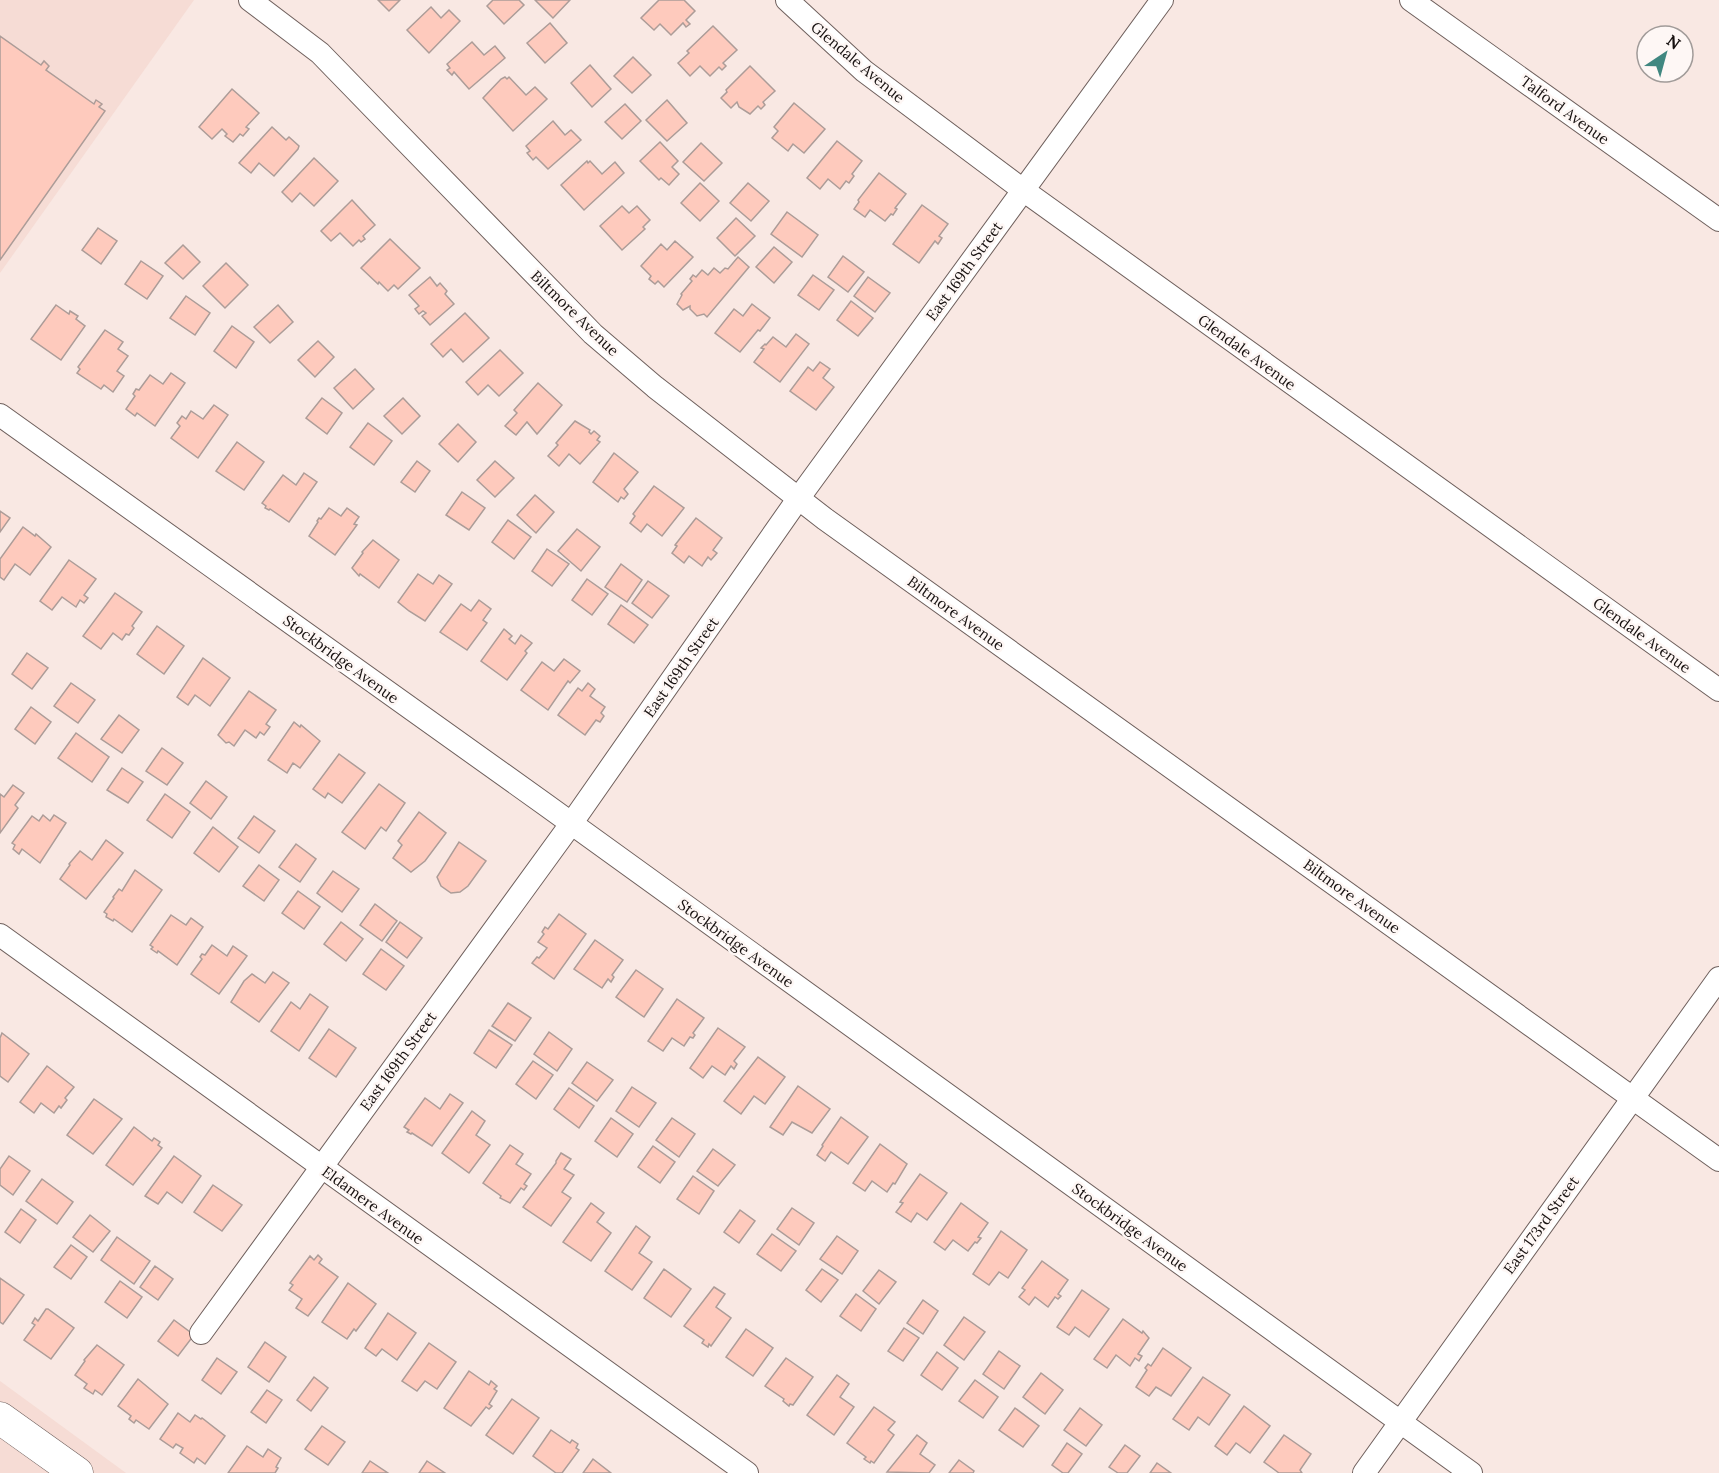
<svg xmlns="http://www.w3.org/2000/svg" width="1719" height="1473" viewBox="0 0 1719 1473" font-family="Lora,serif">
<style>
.built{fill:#f6dcd5}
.building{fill:#fecabd;stroke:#ac9c98;stroke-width:1.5}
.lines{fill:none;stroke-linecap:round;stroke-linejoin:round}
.minor-casing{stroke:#6f605d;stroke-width:24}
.secondary-casing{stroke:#6f605d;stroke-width:33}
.minor{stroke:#fff;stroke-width:22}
.secondary{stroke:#fff;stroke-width:32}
.labels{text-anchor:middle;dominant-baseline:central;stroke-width:5;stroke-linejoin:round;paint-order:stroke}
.street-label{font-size:15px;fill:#16100f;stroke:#fef7f5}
</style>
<rect width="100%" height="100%" fill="#f9e8e3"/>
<g class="built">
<path d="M0,0H194L0,273Z"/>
<path d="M0,1381L126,1473H0Z"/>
</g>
<g class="building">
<path d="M378,0H400L389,11Z"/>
<path d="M493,0H519L524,5L504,24L487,6Z"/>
<path d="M535,0H570L553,18Z"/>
<path d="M659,0H684L695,11L686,20L690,24L686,27L683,23L671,35L660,24L654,30L641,18Z"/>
<path d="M431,7L441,18L449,10L460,21L429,53L407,30Z"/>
<path d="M550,23L567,43L545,63L527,43Z"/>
<path d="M713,26L737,50L723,63L726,66L722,70L719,67L710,76L700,66L690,76L678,63L689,53L687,51Z"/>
<path d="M0,36L41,65L44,61L49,66L46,70L94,104L96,100L102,104L99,107L105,111L0,260Z"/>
<path d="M472,42L484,55L495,46L505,58L469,89L454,72L452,75L447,70L450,68L447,64Z"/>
<path d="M633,57L651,75L632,93L614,76Z"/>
<path d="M590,65L611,89L592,107L571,83Z"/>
<path d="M750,66L775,91L763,102L765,105L761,109L758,106L750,114L739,107L737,102L731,108L721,98L727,92L726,90Z"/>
<path d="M505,77L507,79L509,77L526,95L535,87L547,99L513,131L483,98L501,79Z"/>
<path d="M232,89L259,113L246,127L249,129L243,136L240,134L233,142L225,136L227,134L222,129L212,139L199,127Z"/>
<path d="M667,100L687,123L667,141L646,120Z"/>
<path d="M794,103L825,129L804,153L793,144L788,151L772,138L778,131L774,127Z"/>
<path d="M625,104L641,121L622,139L605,122Z"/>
<path d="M553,121L565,135L571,130L581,140L548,169L536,157L533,160L527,153L530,151L526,146Z"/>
<path d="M272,127L286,140L289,137L299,146L298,149L274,176L259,163L251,173L239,163Z"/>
<path d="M837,141L862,161L852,174L854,176L849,183L846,181L840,189L828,179L820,189L807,178Z"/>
<path d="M660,142L678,161L672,167L679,174L669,185L661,178L659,180L640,161Z"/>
<path d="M701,143L722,163L704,181L683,162Z"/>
<path d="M314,158L338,181L314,206L300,193L292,202L282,192Z"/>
<path d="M587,161L588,163L590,161L602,174L615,162L624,173L584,210L561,185Z"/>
<path d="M879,173L906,194L895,208L897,209L893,215L891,214L885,221L870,210L865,217L854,209L859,202L858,200Z"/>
<path d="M700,183L719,201L700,221L681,203Z"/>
<path d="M748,183L769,201L751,221L730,203Z"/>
<path d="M352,200L375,225L363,236L365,239L361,242L359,240L353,246L340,233L331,241L321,231Z"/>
<path d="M922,205L948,224L939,236L942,238L938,244L935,241L919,263L893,244Z"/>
<path d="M622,206L629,213L637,206L650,220L643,227L645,229L622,250L600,226Z"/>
<path d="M787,212L818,235L802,257L771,234Z"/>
<path d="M736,218L755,236L735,256L717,238Z"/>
<path d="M98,228L117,241L101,264L82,250Z"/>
<path d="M390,239L420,268L398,289L394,285L388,291L379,282L378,284L361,268Z"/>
<path d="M675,241L693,257L664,287L658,281L655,284L649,279L651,276L641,266L661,244L667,250Z"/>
<path d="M183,245L200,262L183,279L165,263Z"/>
<path d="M774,247L792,262L774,283L756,267Z"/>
<path d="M843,256L864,272L848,292L828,277Z"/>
<path d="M738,257L749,267L707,317L704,314L697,316L690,309V306L683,310L677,304L682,295L681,294L692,281L690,279L693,275L696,277L702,270L708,275L714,268L720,273L725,268L728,269Z"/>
<path d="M141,261L163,276L147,299L125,284Z"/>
<path d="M226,263L248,285L225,308L203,286Z"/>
<path d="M813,275L834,290L819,310L798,295Z"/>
<path d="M430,277L437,286L440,283L447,291L445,294L454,304L430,325L422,316L426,313L423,311L419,314L415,309L419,306L409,295Z"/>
<path d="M868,277L890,293L875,312L854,296Z"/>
<path d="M186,296L210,313L195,335L170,318Z"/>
<path d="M851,301L873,318L858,336L837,320Z"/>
<path d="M752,304L770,318L760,331L758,330L740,352L715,333L734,309L743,316Z"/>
<path d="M56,305L69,314L70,311L78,316L76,319L85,326L61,360L31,339Z"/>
<path d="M278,305L293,322L270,343L254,327Z"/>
<path d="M465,313L489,338L463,362L451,349L443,357L431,344Z"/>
<path d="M232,326L254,342L236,368L214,351Z"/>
<path d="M105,330L123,342L118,349L128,356L117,371L124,376L113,392L104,385L101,389L77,373L80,369L78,367Z"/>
<path d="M796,334L809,344L780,382L754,362L764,349L761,348L765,344L766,345L773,337L786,347Z"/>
<path d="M318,341L334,357L315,377L298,360Z"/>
<path d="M500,350L523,373L499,396L488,385L478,395L466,382Z"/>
<path d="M820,362L830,369L823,378L834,387L816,410L790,391L808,367L813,371Z"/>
<path d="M355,369L374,389L353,409L334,388Z"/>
<path d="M171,373L185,383L155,426L137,413L135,416L126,409L135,396L133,394L136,389L139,390L150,375L163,384Z"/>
<path d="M538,383L562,405L537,434L527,422L516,435L505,426L517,413L514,410Z"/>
<path d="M322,398L342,413L327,434L306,418Z"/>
<path d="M403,398L420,416L402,434L384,416Z"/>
<path d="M214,405L228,415L198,458L171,438L180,426L177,423L182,416L186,419L191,411L203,419Z"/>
<path d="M575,421L590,430L589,432L591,434L594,431L600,436L597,440L600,442L580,464L569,454L559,466L548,456L558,445L556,443Z"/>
<path d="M368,423L392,441L374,465L350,447Z"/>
<path d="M458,424L476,442L458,462L439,444Z"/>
<path d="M237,442L264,462L244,490L216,471Z"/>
<path d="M614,453L638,472L624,489L628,494L624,499L621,497L618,502L593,482Z"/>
<path d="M417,461L430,471L415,492L401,482Z"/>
<path d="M495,461L514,478L495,497L477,480Z"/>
<path d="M304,473L317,482L289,522L270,509L269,510L265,508L266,506L262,503L283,475L296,485Z"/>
<path d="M654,486L684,508L662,536L647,524L641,532L630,523L635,516L633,514Z"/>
<path d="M462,492L485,508L469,530L446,515Z"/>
<path d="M535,495L554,512L536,533L517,515Z"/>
<path d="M329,508L341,516L347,508L359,517L354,524L357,525L335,555L309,536L318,522L317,521L319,518L321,519Z"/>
<path d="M0,511L10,518L0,532Z"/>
<path d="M696,518L722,538L713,550L717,553L711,560L708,557L702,566L689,556L684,563L672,553L677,546L675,545Z"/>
<path d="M508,520L531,537L514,559L492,542Z"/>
<path d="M23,527L35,536L36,534L51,547L30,575L15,564L4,580L0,577V559Z"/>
<path d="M577,529L600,547L581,571L558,551Z"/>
<path d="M373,540L399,560L379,588L360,574L359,576L352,568L363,553L362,552Z"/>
<path d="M547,549L569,564L552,586L532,571Z"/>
<path d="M69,560L96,579L84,595L88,598L84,603L80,600L76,607L62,597L52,610L40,601Z"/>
<path d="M621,564L642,580L627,602L605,587Z"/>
<path d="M418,574L433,584L439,575L452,584L425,621L409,611L398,602Z"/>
<path d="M587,579L608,594L592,615L572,600Z"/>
<path d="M648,581L669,596L652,618L632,603Z"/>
<path d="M115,593L142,612L132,626L134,628L129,635L126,634L122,640L113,633L101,649L83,636Z"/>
<path d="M479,600L491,609L483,620L487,623L467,650L440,632L461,604L471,611Z"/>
<path d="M621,605L648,625L634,643L608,624Z"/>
<path d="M157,626L184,646L164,674L137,654Z"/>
<path d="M504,629L512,636L509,639L515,644L521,635L532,643L525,651L527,653L507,680L481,661Z"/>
<path d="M27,653L48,668L32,689L12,674Z"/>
<path d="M203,658L230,678L210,706L195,695L188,705L177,697Z"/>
<path d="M564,659L580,671L570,683L568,681L548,710L521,690L542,662L554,671Z"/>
<path d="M71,683L95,700L78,723L54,706Z"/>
<path d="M588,683L595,689L590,696L605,707L601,713L604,716L600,722L596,720L585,735L558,715L578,688L582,691Z"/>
<path d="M249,691L276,710L266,724L270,727L264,735L260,732L256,738L245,730L234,746L229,742L226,743L218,735Z"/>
<path d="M31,707L51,722L35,744L15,729Z"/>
<path d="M119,715L139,730L122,753L101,739Z"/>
<path d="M294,722L300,727L301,725L320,741L300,768L293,763L287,773L268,760Z"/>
<path d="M76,733L109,757L92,782L58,758Z"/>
<path d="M162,748L183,763L167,785L146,771Z"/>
<path d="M339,754L365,773L342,803L328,793L325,798L313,789Z"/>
<path d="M122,768L143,782L128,803L107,790Z"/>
<path d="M206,781L227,797L211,819L190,803Z"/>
<path d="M379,784L405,803L386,831L381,827L365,849L342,832Z"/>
<path d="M13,785L24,793L15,805L18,808L0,833V794L4,797Z"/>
<path d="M165,794L190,812L172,838L147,820Z"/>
<path d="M419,812L446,833L425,861L411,872L393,858L402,845L398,841Z"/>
<path d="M43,815L50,821L54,815L66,823L40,863L22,849L19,854L13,849L15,845L12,843L32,816L39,821Z"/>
<path d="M254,816L275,831L259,853L238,838Z"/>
<path d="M213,827L238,847L219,872L194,853Z"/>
<path d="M106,840L123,853L86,899L60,879L70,865L69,864L80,851L92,860Z"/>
<path d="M459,842L486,861L468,886L460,892L451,893L441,886L437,877Z"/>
<path d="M296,844L316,859L300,882L279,867Z"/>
<path d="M259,865L279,880L264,901L243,886Z"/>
<path d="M135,870L162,890L132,932L114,919L113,921L106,917L107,914L104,912L114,898L113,897L119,889L122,891Z"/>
<path d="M333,871L359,889L342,912L317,893Z"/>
<path d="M298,891L320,907L304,929L282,913Z"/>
<path d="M375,904L397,921L382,941L360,925Z"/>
<path d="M559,914L586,934L554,979L532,963L537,957L539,958L547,948L538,942L544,934L542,932L545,927L548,929Z"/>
<path d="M171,915L186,925L191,918L203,927L177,965L158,951L157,953L151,949L153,947L150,945Z"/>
<path d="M341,922L363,939L346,961L324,944Z"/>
<path d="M400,922L422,938L407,958L386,942Z"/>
<path d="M595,940L623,960L612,975L614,977L611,982L608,979L602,988L574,969Z"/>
<path d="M212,945L227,956L233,946L247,956L219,994L191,974L202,959L200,957L202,954L205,955Z"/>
<path d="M381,949L404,966L386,990L363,974Z"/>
<path d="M636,970L663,989L644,1017L616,997Z"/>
<path d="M273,972L289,983L259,1022L231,1002L244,981L252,974L265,983Z"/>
<path d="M310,994L328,1007L299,1051L271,1031L291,1002L300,1009Z"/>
<path d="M677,999L704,1018L693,1033L695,1035L693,1038L690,1037L684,1046L672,1038L663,1051L648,1041Z"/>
<path d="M508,1003L531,1018L515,1041L492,1026Z"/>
<path d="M718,1028L745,1047L734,1061L737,1064L734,1069L731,1066L725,1075L712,1066L703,1078L690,1068Z"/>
<path d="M329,1029L356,1048L336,1077L309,1058Z"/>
<path d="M489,1030L512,1045L496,1068L474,1053Z"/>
<path d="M549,1032L572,1049L557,1071L534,1054Z"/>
<path d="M2,1033L29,1054L8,1082L0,1076V1038Z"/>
<path d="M758,1057L785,1077L765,1104L754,1096L741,1114L724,1101Z"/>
<path d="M533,1061L553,1075L536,1099L516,1084Z"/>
<path d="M587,1062L613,1080L597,1101L572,1083Z"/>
<path d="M47,1066L74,1087L65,1098L67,1100L61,1108L59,1106L54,1113L41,1103L34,1113L20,1102Z"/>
<path d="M798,1086L830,1109L812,1133L792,1122L783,1135L770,1127Z"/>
<path d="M632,1087L656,1103L639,1127L616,1111Z"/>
<path d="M569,1088L594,1106L579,1128L554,1109Z"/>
<path d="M450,1094L463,1103L432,1146L412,1133L411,1134L407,1132L409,1130L404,1127L425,1098L440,1109Z"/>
<path d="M94,1099L122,1119L93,1154L67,1135Z"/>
<path d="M472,1111L485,1121L476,1135L490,1145L469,1173L442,1153Z"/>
<path d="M841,1117L868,1137L848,1164L831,1152L825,1161L817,1155L823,1146L822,1145Z"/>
<path d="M611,1118L633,1134L617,1157L595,1141Z"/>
<path d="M672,1118L695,1134L679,1157L656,1140Z"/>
<path d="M134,1127L152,1141L154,1138L160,1142L158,1145L162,1148L133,1185L106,1165Z"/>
<path d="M880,1144L907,1164L895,1184L893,1183L887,1192L872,1181L865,1191L853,1183Z"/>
<path d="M510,1145L523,1154L516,1164L531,1174L524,1184L527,1186L524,1190L521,1188L510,1203L500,1198L501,1196L483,1183Z"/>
<path d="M653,1146L675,1162L660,1183L638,1167Z"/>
<path d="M713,1149L735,1165L718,1186L697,1171Z"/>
<path d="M561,1153L571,1159L564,1169L574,1175L562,1192L571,1198L551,1226L523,1207L556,1163V1161Z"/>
<path d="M9,1156L30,1171L13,1195L0,1185V1169Z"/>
<path d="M174,1156L201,1176L182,1203L167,1192L158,1204L145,1196Z"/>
<path d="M920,1174L947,1193L927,1220L917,1213L911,1222L896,1212L903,1203L900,1202Z"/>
<path d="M693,1176L714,1191L699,1214L677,1199Z"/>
<path d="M42,1179L73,1202L57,1224L26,1201Z"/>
<path d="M213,1185L242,1205L222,1231L194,1212Z"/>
<path d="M591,1203L604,1213L597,1222L611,1233L591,1261L563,1242Z"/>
<path d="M961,1203L988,1223L978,1237L981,1238L977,1243L975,1242L968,1251L953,1240L945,1250L934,1242Z"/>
<path d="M792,1208L814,1223L799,1245L777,1229Z"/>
<path d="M21,1209L36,1220L20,1243L5,1232Z"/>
<path d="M740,1210L755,1221L739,1243L724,1232Z"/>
<path d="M90,1215L110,1231L93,1252L73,1237Z"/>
<path d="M636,1226L650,1237L639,1253L652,1262L632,1290L605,1271Z"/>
<path d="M1001,1231L1027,1250L1008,1278L999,1272L989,1285L973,1274Z"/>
<path d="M772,1234L796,1251L781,1271L757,1254Z"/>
<path d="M837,1236L858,1251L842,1274L820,1259Z"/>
<path d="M117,1237L150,1261L134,1284L101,1260Z"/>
<path d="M71,1245L87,1257L71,1279L54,1267Z"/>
<path d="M318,1255L322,1259L319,1263L338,1277L308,1316L296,1308L302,1299L289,1290L293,1285L290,1283L310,1256L314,1260Z"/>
<path d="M1042,1261L1068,1280L1058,1294L1061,1296L1058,1299L1055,1297L1048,1307L1035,1297L1029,1305L1019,1297L1025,1290L1022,1288Z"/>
<path d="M155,1266L173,1279L158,1300L140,1287Z"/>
<path d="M664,1269L691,1289L671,1317L644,1298Z"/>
<path d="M822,1269L838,1280L821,1302L806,1290Z"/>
<path d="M879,1270L896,1282L879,1304L863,1291Z"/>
<path d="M0,1278L24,1295L3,1324L0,1322Z"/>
<path d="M120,1281L142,1297L127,1318L105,1302Z"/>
<path d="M348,1283L376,1304L356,1331L354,1329L347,1339L322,1322Z"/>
<path d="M714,1287L725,1294L716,1307L731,1318L711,1346L709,1344L708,1347L702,1343L704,1340L684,1326Z"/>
<path d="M1082,1290L1109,1309L1089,1337L1075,1327L1069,1335L1057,1327Z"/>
<path d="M856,1294L876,1309L861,1331L840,1316Z"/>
<path d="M923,1300L938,1311L923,1334L907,1323Z"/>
<path d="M46,1309H48L74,1328L51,1359L24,1340L35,1325L32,1323L35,1318L38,1321Z"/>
<path d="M388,1313L416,1333L397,1360L382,1349L376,1356L365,1348Z"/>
<path d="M964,1317L985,1332L964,1360L944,1345Z"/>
<path d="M1123,1319L1142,1333L1143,1331L1149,1338L1138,1354L1142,1356L1139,1361L1135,1358L1130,1366L1116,1355L1107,1368L1094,1359Z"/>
<path d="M174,1320L194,1335L178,1356L158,1341Z"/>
<path d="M904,1328L919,1338L903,1361L888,1351Z"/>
<path d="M746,1329L773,1348L753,1376L726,1357Z"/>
<path d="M265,1342L286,1357L269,1382L248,1367Z"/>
<path d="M429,1343L456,1362L437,1389L425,1381L417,1391L402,1381Z"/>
<path d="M97,1345L124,1365L102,1395L95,1390L93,1394L84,1388L87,1384L75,1375L85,1361L84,1360Z"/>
<path d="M1163,1348L1191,1368L1171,1396L1156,1387L1149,1396L1136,1387L1147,1370L1145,1368L1148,1364L1151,1366Z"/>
<path d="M999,1351L1020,1366L1004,1389L983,1374Z"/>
<path d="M937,1352L958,1368L942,1390L921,1375Z"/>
<path d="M217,1358L237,1372L221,1394L202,1380Z"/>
<path d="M786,1358L813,1377L793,1405L790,1404L789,1406L783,1401L784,1399L765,1386Z"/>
<path d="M469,1371L489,1385L491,1381L497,1386L494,1389L497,1391L489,1404L492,1406L489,1409L486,1407L471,1426L444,1408Z"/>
<path d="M1041,1373L1063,1390L1045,1414L1023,1397Z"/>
<path d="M837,1375L849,1384L840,1397L854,1407L834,1435L807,1415Z"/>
<path d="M314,1377L328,1388L311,1411L297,1400Z"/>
<path d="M1203,1377L1230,1395L1209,1425L1198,1417L1189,1430L1173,1419Z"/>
<path d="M138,1379L168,1404L149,1429L136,1420L134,1423L129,1419L131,1416L118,1406Z"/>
<path d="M975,1380L998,1397L983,1418L959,1401Z"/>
<path d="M267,1390L282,1400L266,1423L251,1412Z"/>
<path d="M512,1399L539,1418L513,1454L486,1435Z"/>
<path d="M1244,1406L1270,1426L1250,1453L1236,1443L1227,1455L1215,1446Z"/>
<path d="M874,1407L895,1422L888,1430L894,1435L874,1463L871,1461L870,1463L864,1459L866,1457L847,1443Z"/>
<path d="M1015,1408L1039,1426L1023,1447L999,1430Z"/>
<path d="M1080,1408L1102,1425L1086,1446L1064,1430Z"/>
<path d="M178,1413L190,1422L195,1415L201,1419L202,1418L225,1436L205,1464L197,1458L194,1463L180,1453L183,1448L176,1444L173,1448L160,1439Z"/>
<path d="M322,1426L345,1442L328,1465L305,1449Z"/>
<path d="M551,1430L570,1443L572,1440L578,1444L576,1448L579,1450L562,1473H556L533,1456Z"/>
<path d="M917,1435L927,1443L920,1454L935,1465L929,1473L887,1472Z"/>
<path d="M1284,1435L1311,1454L1300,1470L1302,1473H1279L1264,1462Z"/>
<path d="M1067,1443L1082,1454L1068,1473H1063L1052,1465Z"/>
<path d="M1125,1445L1140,1456L1127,1473H1118L1109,1467Z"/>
<path d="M247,1446L263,1457L268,1449L281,1458L276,1467L278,1468L275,1473H228Z"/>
<path d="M593,1459L611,1473H583Z"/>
<path d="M959,1460L974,1471L973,1473H949Z"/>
<path d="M370,1461L388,1473H362Z"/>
<path d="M427,1461L445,1473H419Z"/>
<path d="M1157,1463L1171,1473H1150Z"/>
</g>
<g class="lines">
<defs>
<g id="minor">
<path d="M250,0L320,53L593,334L655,387L825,519L1719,1160"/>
<path d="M787,0L864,71L1023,190L1719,690"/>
<path d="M1411,0L1719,220"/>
<path d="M0,415L546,805L1471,1473"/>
<path d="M0,935L747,1473"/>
<path d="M201,1333L571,824L798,499L1162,0"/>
<path d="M1364,1473L1719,978"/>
</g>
<path id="secondary" d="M0,1418L77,1473"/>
</defs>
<use href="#minor" class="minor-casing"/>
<use href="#secondary" class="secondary-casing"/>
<use href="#minor" class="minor"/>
<use href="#secondary" class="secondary"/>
</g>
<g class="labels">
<g class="street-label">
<text transform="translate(858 62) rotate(40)">Glendale Avenue</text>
<text transform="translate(1565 110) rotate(36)">Talford Avenue</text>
<text transform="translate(964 271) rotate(-54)">East 169th Street</text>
<text transform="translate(575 313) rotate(44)">Biltmore Avenue</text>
<text transform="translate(1247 352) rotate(36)">Glendale Avenue</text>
<text transform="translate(956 613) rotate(36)">Biltmore Avenue</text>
<text transform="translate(1642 635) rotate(36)">Glendale Avenue</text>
<text transform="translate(341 659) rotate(36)">Stockbridge Avenue</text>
<text transform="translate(681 667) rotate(-55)">East 169th Street</text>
<text transform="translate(1352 896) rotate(36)">Biltmore Avenue</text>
<text transform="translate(736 943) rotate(36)">Stockbridge Avenue</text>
<text transform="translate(398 1061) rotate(-54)">East 169th Street</text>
<text transform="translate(373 1205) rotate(36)">Eldamere Avenue</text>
<text transform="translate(1541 1225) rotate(-54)">East 173rd Street</text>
<text transform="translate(1130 1227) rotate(36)">Stockbridge Avenue</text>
</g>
</g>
<g transform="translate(1665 54) rotate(36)"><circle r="28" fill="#fef7f5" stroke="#a19b99" stroke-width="1.5"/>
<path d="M0-4.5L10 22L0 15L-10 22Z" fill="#408780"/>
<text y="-9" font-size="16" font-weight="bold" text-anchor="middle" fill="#16100f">N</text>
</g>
</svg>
